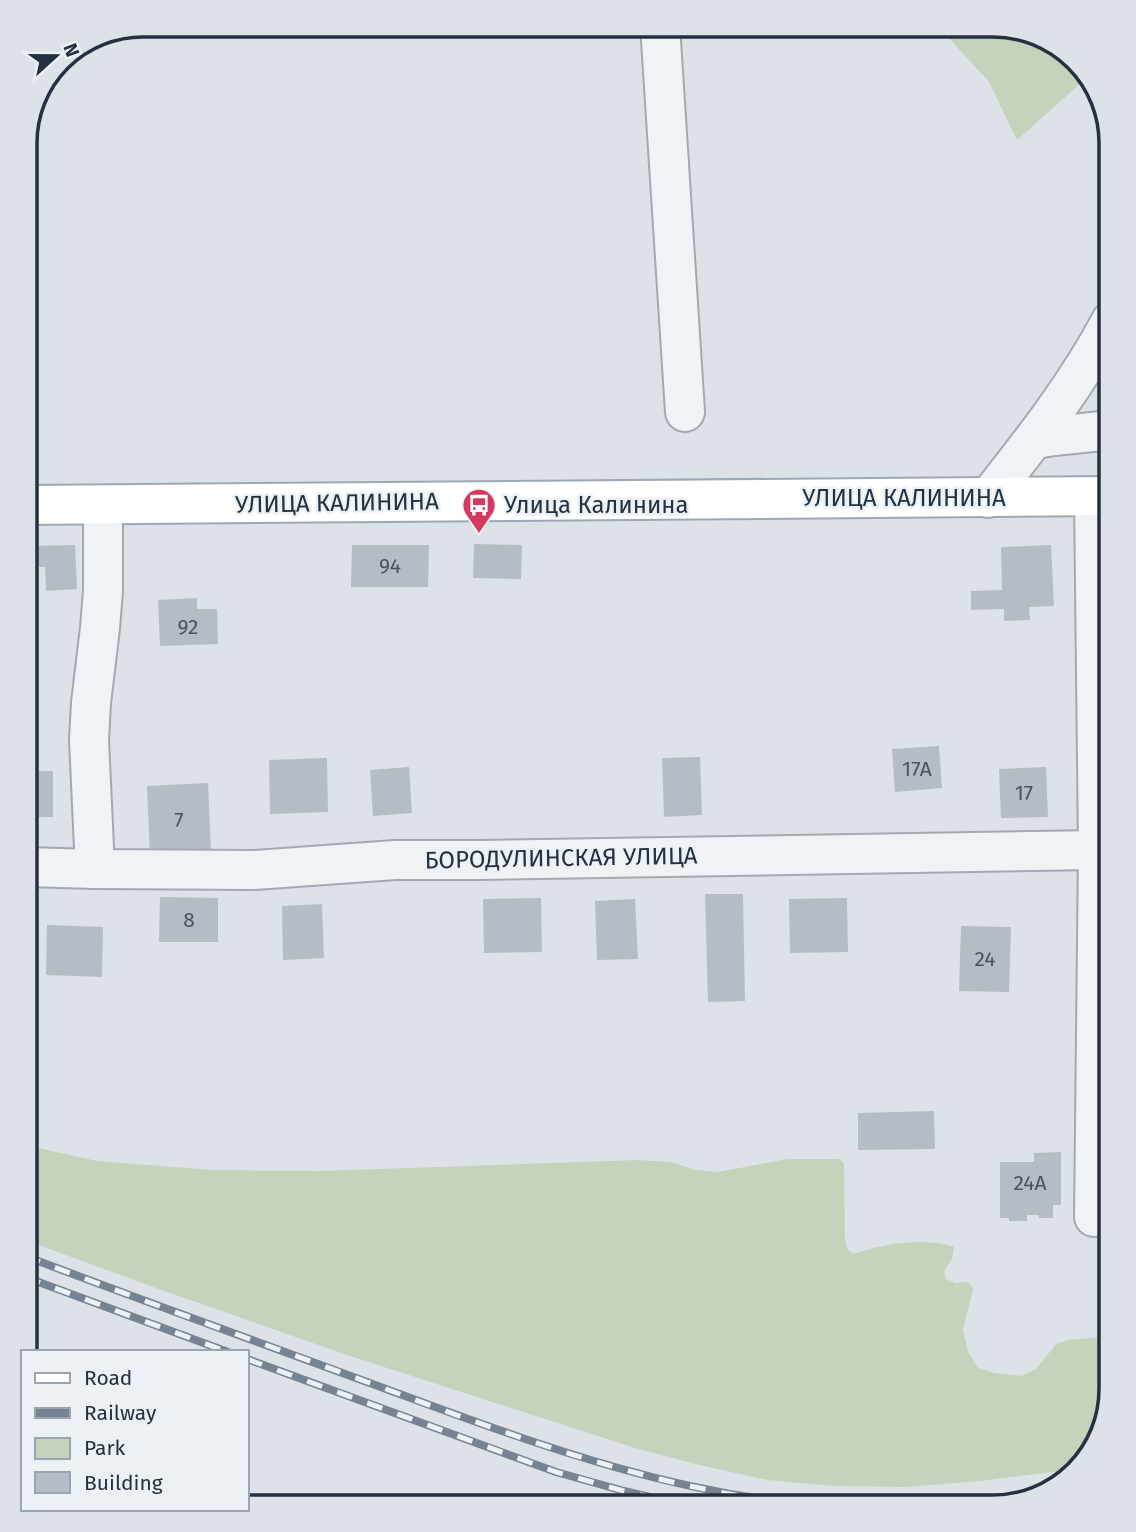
<svg xmlns="http://www.w3.org/2000/svg" width="1136" height="1532" viewBox="0 0 1136 1532" font-family="'Fira Sans',sans-serif">
<style>
.green{fill:#c5d3bd}
.building{fill:#b4bcc5}
.lines{fill:none;stroke-linecap:round;stroke-linejoin:round}
.minor-casing{stroke:#a2a9b2;stroke-width:42}
.major-casing{stroke:#9ca8b5;stroke-width:42}
.minor{stroke:#f0f3f6;stroke-width:38}
.major{stroke:#fff;stroke-width:38}
.rail-casing{stroke:#758393;stroke-width:8}
.rail{stroke:#ecf1f6;stroke-width:5;stroke-dasharray:16;stroke-linecap:butt}
.labels{text-anchor:middle;dominant-baseline:central;stroke-width:5;stroke-linejoin:round;paint-order:stroke}
.number-label{font-size:21px;fill:#495461}
.street-label{font-size:24px;fill:#253140;stroke:#ecf1f6}
.poi-label{font-size:24px;fill:#253140;stroke:#ecf1f6;text-anchor:start}
.rim{fill:none;stroke:#253140;stroke-width:3.5}
</style>
<rect width="100%" height="100%" fill="#dde2e8"/>
<g class="green">
<path d="M937,25H1000L1052,40L1090,75L1017,140L989,82Z"/>
<path d="M25,1145L97,1161L213,1170L321,1171L637,1160L671,1162L696,1170L718,1172L788,1159H839L844,1163L845,1239L847,1249L854,1254C882,1243 926,1237 954,1247L952,1259L944,1271L946,1279L956,1283L968,1282L973,1289L963,1330L968,1352L978,1368L995,1373L1022,1376L1037,1368L1056,1344L1068,1340L1111,1336V1389L1096,1448L1076,1469L980,1481L907,1487L833,1486L768,1480L699,1465L635,1448L350,1356L153,1287L25,1240Z"/>
</g>
<g class="building">
<path d="M474,544L522,545L521,579L473,578Z"/>
<path d="M75,545L77,589L46,591L45,567H29V546Z"/>
<path d="M352,545H429L428,587H351Z"/>
<path d="M1051,545L1054,606L1029,607L1030,620L1004,621V609L971,610V591L1002,590L1001,547Z"/>
<path d="M197,598V609H217L218,644L160,646L158,600Z"/>
<path d="M939,746L942,788L895,792L892,749Z"/>
<path d="M700,757L702,815L664,817L662,758Z"/>
<path d="M327,758L328,812L270,814L269,760Z"/>
<path d="M409,767L412,813L373,816L370,770Z"/>
<path d="M1046,767L1048,817L1001,818L999,769Z"/>
<rect x="25" y="771" width="28" height="46"/>
<path d="M208,783L211,853L150,856L147,786Z"/>
<path d="M705,894H743L745,1001L708,1002Z"/>
<path d="M160,897L218,898V942H159Z"/>
<path d="M541,898L542,952L484,953L483,899Z"/>
<path d="M847,898L848,952L790,953L789,899Z"/>
<path d="M635,899L638,959L597,960L595,901Z"/>
<path d="M322,904L324,958L283,960L282,906Z"/>
<path d="M47,925L103,927L102,977L46,975Z"/>
<path d="M961,926L1011,927L1009,992L959,991Z"/>
<path d="M934,1111L935,1149L858,1150V1113Z"/>
<path d="M1061,1152V1205H1053V1218H1039V1215H1027V1221H1009V1218H1000V1162H1034V1153Z"/>
</g>
<g class="lines">
<defs>
<g id="minor">
<path d="M660,25L685,412"/>
<path d="M1035,439L1054,436L1111,430"/>
<path d="M988,498C1033,441 1077,385 1111,321"/>
<path d="M25,867L95,869L254,870L395,860H481L1098,850"/>
<path d="M95,869L89,740L91,703L100,628L103,591V505"/>
<path d="M1094,1217L1098,850L1094,497"/>
</g>
<path id="major" d="M25,505L1111,496"/>
</defs>
<use href="#minor" class="minor-casing"/>
<use href="#major" class="major-casing"/>
<use href="#minor" class="minor"/>
<use href="#major" class="major"/>
<defs>
<g id="rail">
<path d="M25,1256C138,1299 253,1340 367,1382C522,1439 678,1500 846,1507"/>
<path d="M25,1277L228,1352"/>
<path d="M247,1359L556,1472L624,1491L692,1507"/>
<path d="M952,1507L1000,1505"/>
</g>
</defs>
<use href="#rail" class="rail-casing"/>
<use href="#rail" class="rail"/>
</g>
<defs>
<symbol id="bus-pin" viewBox="-11 -11 22 30"><path d="M0 17L-7.5 6A9.5 9.5 0 1 1 7.5 6Z" fill="#d7385f" stroke="#ecf1f6"/><path d="M-5-6H5V4H4V6H2V4H-2V6H-4V4H-5ZM-3.5-4V0h7V-4ZM-3.5 1.2v1.5H-2V1.2ZM2 1.2v1.5H3.5V1.2Z" fill="#fff"/></symbol>
</defs>
<g fill-rule="evenodd">
<use href="#bus-pin" x="460" y="486" width="38" height="52"/>
</g>
<g class="labels">
<g class="number-label">
<text x="390" y="566">94</text>
<text x="188" y="627">92</text>
<text x="917" y="769">17А</text>
<text x="1024" y="793">17</text>
<text x="179" y="820">7</text>
<text x="189" y="920">8</text>
<text x="985" y="959">24</text>
<text x="1030" y="1183">24А</text>
</g>
<g class="street-label">
<text x="904" y="498">УЛИЦА КАЛИНИНА</text>
<text transform="translate(337 503) rotate(-1)">УЛИЦА КАЛИНИНА</text>
<text transform="translate(561 858) rotate(-1)">БОРОДУЛИНСКАЯ УЛИЦА</text>
</g>
<g class="poi-label">
<text x="504" y="505">Улица Калинина</text>
</g>
</g>
<path d="M0 0H1136V1532H0ZM143 37H993A106 106 0 0 1 1099 143V1389A106 106 0 0 1 993 1495H143A106 106 0 0 1 37 1389V143A106 106 0 0 1 143 37Z" fill="#dce2e7" fill-rule="evenodd"/>
<path class="rim" d="M143 37H993A106 106 0 0 1 1099 143V1389A106 106 0 0 1 993 1495H143A106 106 0 0 1 37 1389V143A106 106 0 0 1 143 37Z"/>
<rect x="21" y="1350" width="228" height="161" fill="#ecf1f6" stroke="#9ca4ad" stroke-width="2"/>
<rect x="35" y="1373" width="35" height="10" fill="#ffffff" stroke="#9ca4ad" stroke-width="2"/>
<text x="84" y="1385" font-size="21" fill="#253140">Road</text>
<rect x="35" y="1408" width="35" height="10" fill="#758393" stroke="#9ca4ad" stroke-width="2"/>
<text x="84" y="1420" font-size="21" fill="#253140">Railway</text>
<rect x="35" y="1438" width="35" height="21" fill="#c5d3bd" stroke="#9ca4ad" stroke-width="2"/>
<text x="84" y="1455" font-size="21" fill="#253140">Park</text>
<rect x="35" y="1472" width="35" height="21" fill="#b4bcc5" stroke="#9ca4ad" stroke-width="2"/>
<text x="84" y="1490" font-size="21" fill="#253140">Building</text>
<g transform="translate(56 56) rotate(69)" stroke="#ecf1f6" stroke-width="5" paint-order="stroke">
<path d="M0-5L12 26L0 18L-12 26Z" fill="#253140"/>
<text y="-10" font-size="19" font-weight="bold" text-anchor="middle" fill="#253140">N</text>
</g>
</svg>
